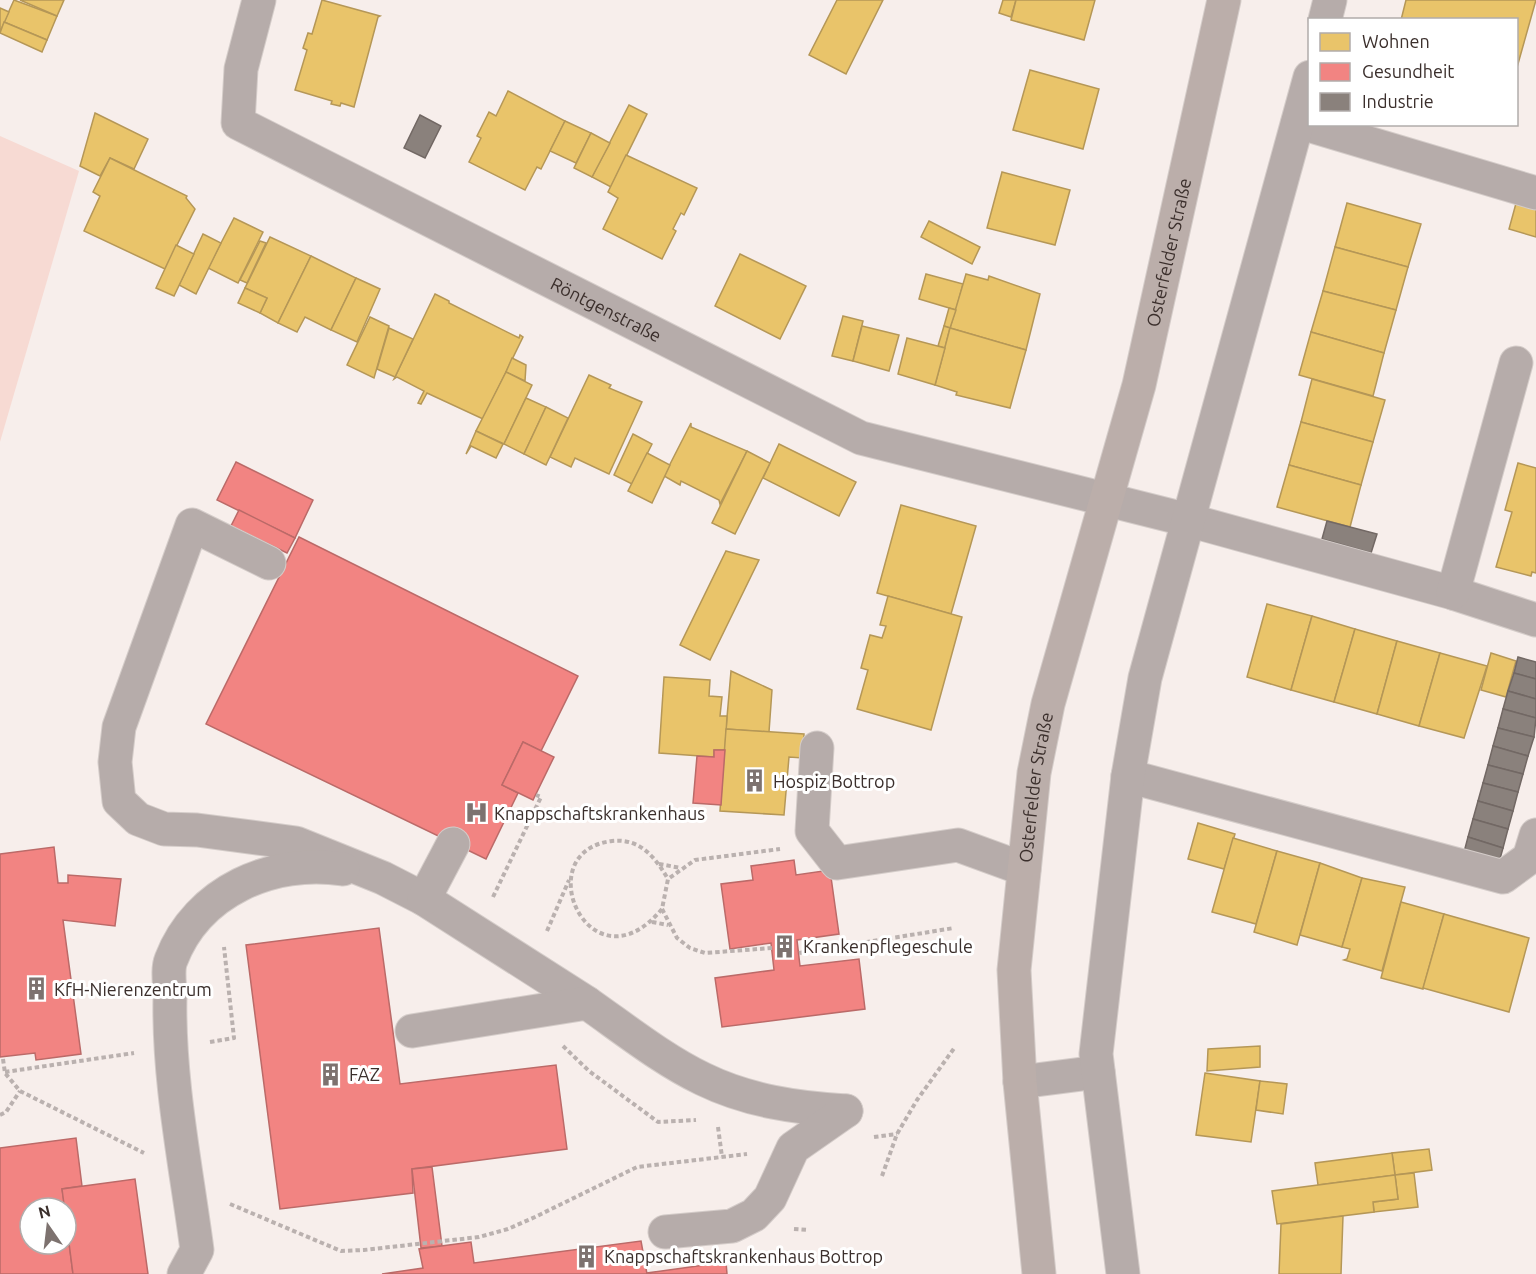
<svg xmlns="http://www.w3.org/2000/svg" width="1536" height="1274" viewBox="0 0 1536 1274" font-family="Ubuntu,sans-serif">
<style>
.green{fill:#f7dad3}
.homes{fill:#e9c46a;stroke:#b59757;stroke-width:1.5}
.health{fill:#f28482;stroke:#bb6a68;stroke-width:1.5}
.industry{fill:#8a817c;stroke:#726864;stroke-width:1.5}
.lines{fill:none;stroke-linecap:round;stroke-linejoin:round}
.minor-casing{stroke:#d4ccc9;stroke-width:35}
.major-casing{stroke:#d4ccc9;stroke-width:35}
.path{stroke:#bab1af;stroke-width:4;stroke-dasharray:4.5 3;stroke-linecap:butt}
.minor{stroke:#b6acaa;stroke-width:33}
.major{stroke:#bbaeaa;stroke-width:33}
.labels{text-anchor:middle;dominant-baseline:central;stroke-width:6;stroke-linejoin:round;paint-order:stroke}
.street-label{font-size:18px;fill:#3b2f2c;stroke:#fff}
.poi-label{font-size:18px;fill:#3b2f2c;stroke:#fff;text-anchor:start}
</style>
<rect width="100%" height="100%" fill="#f7eeeb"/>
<path class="green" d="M0,136L79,171L0,442Z"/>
<g class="homes">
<path d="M14,0L57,16L47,40L4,22Z"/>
<path d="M20,0H64L57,16Z"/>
<path d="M322,0L380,16L378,17L354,107L341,103L340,106L331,104L332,101L295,90L307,50L303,48L308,33L312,34Z"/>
<path d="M837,0H883L846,74L809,55Z"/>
<path d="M1003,0H1016L1011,17L999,13Z"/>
<path d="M1016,0H1095L1084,40L1011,20Z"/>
<path d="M1406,0H1536L1516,71V20H1401Z"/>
<path d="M0,8L9,12L0,32Z"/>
<path d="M4,22L47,40L42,52L0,33Z"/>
<path d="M1030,70L1099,89L1083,149L1013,130Z"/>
<path d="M508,91L565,121L541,169L537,167L525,190L469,162L481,138L477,136L489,112L496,116Z"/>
<path d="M629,105L647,114L611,187L592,177Z"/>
<path d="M95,113L148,139L134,169L110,158L100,176L80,166Z"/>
<path d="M565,121L591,133L576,163L550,151Z"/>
<path d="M591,133L610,143L592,177L574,168Z"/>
<path d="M626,155L697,188L684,215L681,213L673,229L676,231L662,259L603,229L618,198L608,192Z"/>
<path d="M110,158L187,196L186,198L195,209L165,269L84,231L100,196L93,192Z"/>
<path d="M1002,172L1070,190L1055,245L987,228Z"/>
<path d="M1518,196L1536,201V237L1509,229Z"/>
<path d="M1347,203L1421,224L1408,267L1335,247Z"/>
<path d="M234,218L263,232L238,283L208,268Z"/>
<path d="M929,221L980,247L972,264L921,237Z"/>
<path d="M203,234L221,243L196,294L179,285Z"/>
<path d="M270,237L311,256L278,323L260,313L267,298L245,288Z"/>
<path d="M260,241L266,243L247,283L240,280Z"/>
<path d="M176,245L194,254L174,296L156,288Z"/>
<path d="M1335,247L1408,267L1396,310L1323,291Z"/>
<path d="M740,254L806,286L780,339L715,306Z"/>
<path d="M311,256L356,278L331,330L305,317L297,332L278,323Z"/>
<path d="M926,274L963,284L956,310L919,299Z"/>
<path d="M966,274L988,280L989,276L1040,294L1026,350L950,328Z"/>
<path d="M356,278L380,289L357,342L331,330Z"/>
<path d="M245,288L267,298L260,313L238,303Z"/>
<path d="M1323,291L1396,310L1384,353L1311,332Z"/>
<path d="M435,294L449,301V303L519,338L520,335L523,337L483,419L427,393L421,404L418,403L424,391L397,377L394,379Z"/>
<path d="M949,308L956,310L950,328L944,326Z"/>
<path d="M843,316L863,321L853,361L832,356Z"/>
<path d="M370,317L389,326L374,378L347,365Z"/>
<path d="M862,326L899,335L889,371L853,361Z"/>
<path d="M944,326L950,328L945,348L938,346Z"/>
<path d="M389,328L413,339L395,377L377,369Z"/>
<path d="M950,328L1026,350L1010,408L956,395L957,392L935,385Z"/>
<path d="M1311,332L1384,353L1373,396L1299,375Z"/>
<path d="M907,338L945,348L935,385L898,374Z"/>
<path d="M512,358L526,365L525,381L506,372Z"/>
<path d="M506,372L532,385L504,444L476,431Z"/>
<path d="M589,375L611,385L609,388L642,402L609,474L575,458L571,467L550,457Z"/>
<path d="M1312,379L1385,400L1373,442L1301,422Z"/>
<path d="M526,398L546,407L524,454L504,444Z"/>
<path d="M546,407L568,418L546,465L524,454Z"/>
<path d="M1301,422L1373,442L1361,485L1289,465Z"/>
<path d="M691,423V427L747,451L720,504L719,500L681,481L680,485L664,476Z"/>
<path d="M476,431L503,444L496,458L471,446L466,454Z"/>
<path d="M633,434L652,444L632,484L614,475Z"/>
<path d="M779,444L856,482L839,516L763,478Z"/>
<path d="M747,451L770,463L735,534L712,523Z"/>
<path d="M647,453L670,465L652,503L628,491Z"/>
<path d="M1518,463L1536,468V573L1532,572L1531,576L1496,567L1512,512L1505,510Z"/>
<path d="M1289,465L1361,485L1350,527L1277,507Z"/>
<path d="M901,505L976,526L951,614L877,593Z"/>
<path d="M726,551L759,560L710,660L680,645Z"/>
<path d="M888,596L962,617L931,730L857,709L868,670L861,668L870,635L882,638L886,626L880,625Z"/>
<path d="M1267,604L1312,616L1291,690L1247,677Z"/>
<path d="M1312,616L1355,629L1334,702L1291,690Z"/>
<path d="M1355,629L1397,641L1377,714L1334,702Z"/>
<path d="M1397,641L1440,653L1419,726L1377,714Z"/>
<path d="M1440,653L1487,666L1464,738L1419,726Z"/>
<path d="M1491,653L1516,661L1506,697L1481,690Z"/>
<path d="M731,671L772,690L769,732L726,729Z"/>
<path d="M664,677L710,680L709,696L722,697L720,716H727L725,750H714V757L659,753Z"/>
<path d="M726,729L804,734L803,758L789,757L784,815L720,811Z"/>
<path d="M1198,823L1235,834L1224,869L1188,859Z"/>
<path d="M1233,838L1277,851L1256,924L1212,912Z"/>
<path d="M1277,851L1320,863L1297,945L1254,932Z"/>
<path d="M1320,863L1362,878L1342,947L1300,935Z"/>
<path d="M1362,878L1405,887L1382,971L1344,960L1347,959L1350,949L1342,947Z"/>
<path d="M1401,902L1444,914L1423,989L1381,978Z"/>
<path d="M1444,914L1529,938L1509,1012L1423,988Z"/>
<path d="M1260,1046V1067L1207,1071L1208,1049Z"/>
<path d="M1205,1073L1260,1081L1251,1142L1196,1135Z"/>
<path d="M1260,1081L1287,1084L1283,1114L1256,1110Z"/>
<path d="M1429,1149L1432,1170L1395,1175L1392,1153Z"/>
<path d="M1392,1153L1395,1175L1318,1185L1315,1163Z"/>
<path d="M1414,1173L1418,1207L1374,1212L1373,1202L1398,1199L1395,1175Z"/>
<path d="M1395,1175L1398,1199L1373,1202L1374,1212L1277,1224L1272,1191Z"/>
<path d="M1343,1216L1341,1274H1279L1281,1224Z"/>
</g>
<g class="health">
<path d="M236,462L313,500L295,538L217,500Z"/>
<path d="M239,510L295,538L287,553L231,526Z"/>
<path d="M299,537L578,676L541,751L523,742L502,785L518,793L486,859L206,724Z"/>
<path d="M523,742L554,757L533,800L502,785Z"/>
<path d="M714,750H725L721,805L693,803L697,756L714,757Z"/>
<path d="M54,847L58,883H68V875L121,879L115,926L63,920L81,1054L36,1060L35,1053L0,1057V854Z"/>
<path d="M794,860L796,875L830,870L839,934L797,940L800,966L859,959L865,1009L722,1027L715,978L774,970L771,943L730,949L721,884L753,880L751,866Z"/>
<path d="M379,928L400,1084L556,1065L567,1149L412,1169L413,1193L280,1209L246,945Z"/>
<path d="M76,1138L82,1186L62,1189L65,1208H30V1244H66V1219L73,1274H0V1148Z"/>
<path d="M432,1167L442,1246L421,1248L412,1169Z"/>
<path d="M135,1179L148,1274H73L62,1189Z"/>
<path d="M641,1241L647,1274H382L423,1268L419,1249L471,1242L474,1263Z"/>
<path d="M726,1262L727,1274H647V1273Z"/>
</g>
<g class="industry">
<path d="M420,115L441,126L425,158L404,148Z"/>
<path d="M1327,521L1377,534L1371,553L1322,539Z"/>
<path d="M1518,657L1536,662V679L1514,673Z"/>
<path d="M1514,673L1536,679V699L1508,691Z"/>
<path d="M1508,691L1536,699V718L1503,709Z"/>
<path d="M1503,709L1536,718L1534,737L1498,728Z"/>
<path d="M1498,728L1534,737L1528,756L1493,746Z"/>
<path d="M1493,746L1528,756L1523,774L1488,765Z"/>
<path d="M1488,765L1523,774L1518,792L1483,783Z"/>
<path d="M1483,783L1518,792L1513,811L1478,801Z"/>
<path d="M1478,801L1513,811L1508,829L1473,819Z"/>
<path d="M1473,819L1508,829L1503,848L1468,837Z"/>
<path d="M1468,837L1503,848L1498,866L1463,856Z"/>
</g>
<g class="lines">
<defs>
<g id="minor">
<path id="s1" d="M259,0L241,69L238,123L861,438L1188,520L1453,593L1536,620"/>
<path d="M1325,20L1330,0"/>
<path d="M1298,122L1536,193"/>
<path d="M269,563L192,525L119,727L115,762L119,801L138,819L164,829L197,830L296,843L383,878L424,899L587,1003"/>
<path d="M1453,593L1516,363"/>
<path d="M817,748L812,831L837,863L958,845L1024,869"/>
<path d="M1128,776L1503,877L1529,858L1536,835"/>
<path d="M424,899L453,844"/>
<path d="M412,1031L587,1003C623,1028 663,1060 703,1079C748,1101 797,1108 846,1111"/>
<path d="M1020,1082L1098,1072"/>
<path d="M665,1232L732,1226L754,1215L770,1198L793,1148L846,1111"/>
<path d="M184,1274L197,1250C186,1166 168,1080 170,996C170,985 167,970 171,960C197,891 273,858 343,869"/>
<path d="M1123,1274L1096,1054L1128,776L1145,678L1310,77"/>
</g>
<g id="major">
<path id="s2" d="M1039,1274L1020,1082L1014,970L1034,773L1048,704L1139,385L1224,0"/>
</g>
</defs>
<use href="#minor" class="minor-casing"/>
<use href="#major" class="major-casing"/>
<g class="path">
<path d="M659,864L681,868"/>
<path d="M493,897L541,797L536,795"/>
<path d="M662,909C590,995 526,851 612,841C640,838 655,857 668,879"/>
<path d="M652,922L668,925"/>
<path d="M547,931L569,880"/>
<path d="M772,948L705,953L690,948L677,938L662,909L668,879L695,860L780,849"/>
<path d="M799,953L954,928"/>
<path d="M210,1042L234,1038L224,947"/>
<path d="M563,1046L589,1071L658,1122L696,1120"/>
<path d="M3,1059L5,1073L20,1091L144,1153"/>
<path d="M5,1072L134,1053"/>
<path d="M0,1115L6,1112L20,1091"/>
<path d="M718,1127L722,1157"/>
<path d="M874,1137L897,1134"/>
<path d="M882,1176L897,1134L917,1100L955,1047"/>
<path d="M230,1204L341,1251L364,1250L479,1237L508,1229L535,1217L637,1167L747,1154"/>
<path d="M794,1229L808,1230"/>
</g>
<use href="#minor" class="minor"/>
<use href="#major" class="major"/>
</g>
<defs>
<symbol id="building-bare" viewBox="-9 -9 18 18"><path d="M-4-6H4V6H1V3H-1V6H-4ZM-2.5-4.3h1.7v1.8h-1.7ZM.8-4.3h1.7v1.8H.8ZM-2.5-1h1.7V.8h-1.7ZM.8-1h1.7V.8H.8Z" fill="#7d726f" stroke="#fff" stroke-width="2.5" paint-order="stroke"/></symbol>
<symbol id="hospital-bare" viewBox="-9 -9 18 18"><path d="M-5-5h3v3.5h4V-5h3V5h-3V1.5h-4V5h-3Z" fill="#7d726f" stroke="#fff" stroke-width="2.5" paint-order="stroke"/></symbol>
</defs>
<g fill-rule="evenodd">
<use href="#building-bare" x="738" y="764" width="33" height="33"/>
<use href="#hospital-bare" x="460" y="796" width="33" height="33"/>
<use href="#building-bare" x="768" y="930" width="33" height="33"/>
<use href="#building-bare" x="20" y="972" width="33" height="33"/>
<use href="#building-bare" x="314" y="1058" width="33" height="33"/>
<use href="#building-bare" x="570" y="1240" width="33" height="33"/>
</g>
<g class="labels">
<g class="street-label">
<text stroke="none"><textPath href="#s2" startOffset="1041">Osterfelder Straße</textPath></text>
<text stroke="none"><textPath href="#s1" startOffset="538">Röntgenstraße</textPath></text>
<text stroke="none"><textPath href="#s2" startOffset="489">Osterfelder Straße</textPath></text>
</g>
<g class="poi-label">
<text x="773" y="781">Hospiz Bottrop</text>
<text x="494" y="813">Knappschaftskrankenhaus</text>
<text x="803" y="946">Krankenpflegeschule</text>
<text x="54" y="989">KfH-Nierenzentrum</text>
<text x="349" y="1074">FAZ</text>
<text x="604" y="1256">Knappschaftskrankenhaus Bottrop</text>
</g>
</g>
<rect x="1308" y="18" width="210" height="108" fill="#ffffff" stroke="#b1acab" stroke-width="1.5"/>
<rect x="1320" y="33" width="30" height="18" fill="#e9c46a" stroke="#b1acab" stroke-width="1.5"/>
<text x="1362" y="48" font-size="18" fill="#3b2f2c">Wohnen</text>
<rect x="1320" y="63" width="30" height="18" fill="#f28482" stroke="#b1acab" stroke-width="1.5"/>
<text x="1362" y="78" font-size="18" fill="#3b2f2c">Gesundheit</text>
<rect x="1320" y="93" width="30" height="18" fill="#8a817c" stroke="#b1acab" stroke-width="1.5"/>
<text x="1362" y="108" font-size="18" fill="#3b2f2c">Industrie</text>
<g transform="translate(48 1226) rotate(346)"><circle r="28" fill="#ffffff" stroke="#b1acab" stroke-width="1.5"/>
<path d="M0-4.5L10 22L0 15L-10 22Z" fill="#7d726f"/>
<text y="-9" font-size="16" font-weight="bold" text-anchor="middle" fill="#3b2f2c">N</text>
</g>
</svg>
